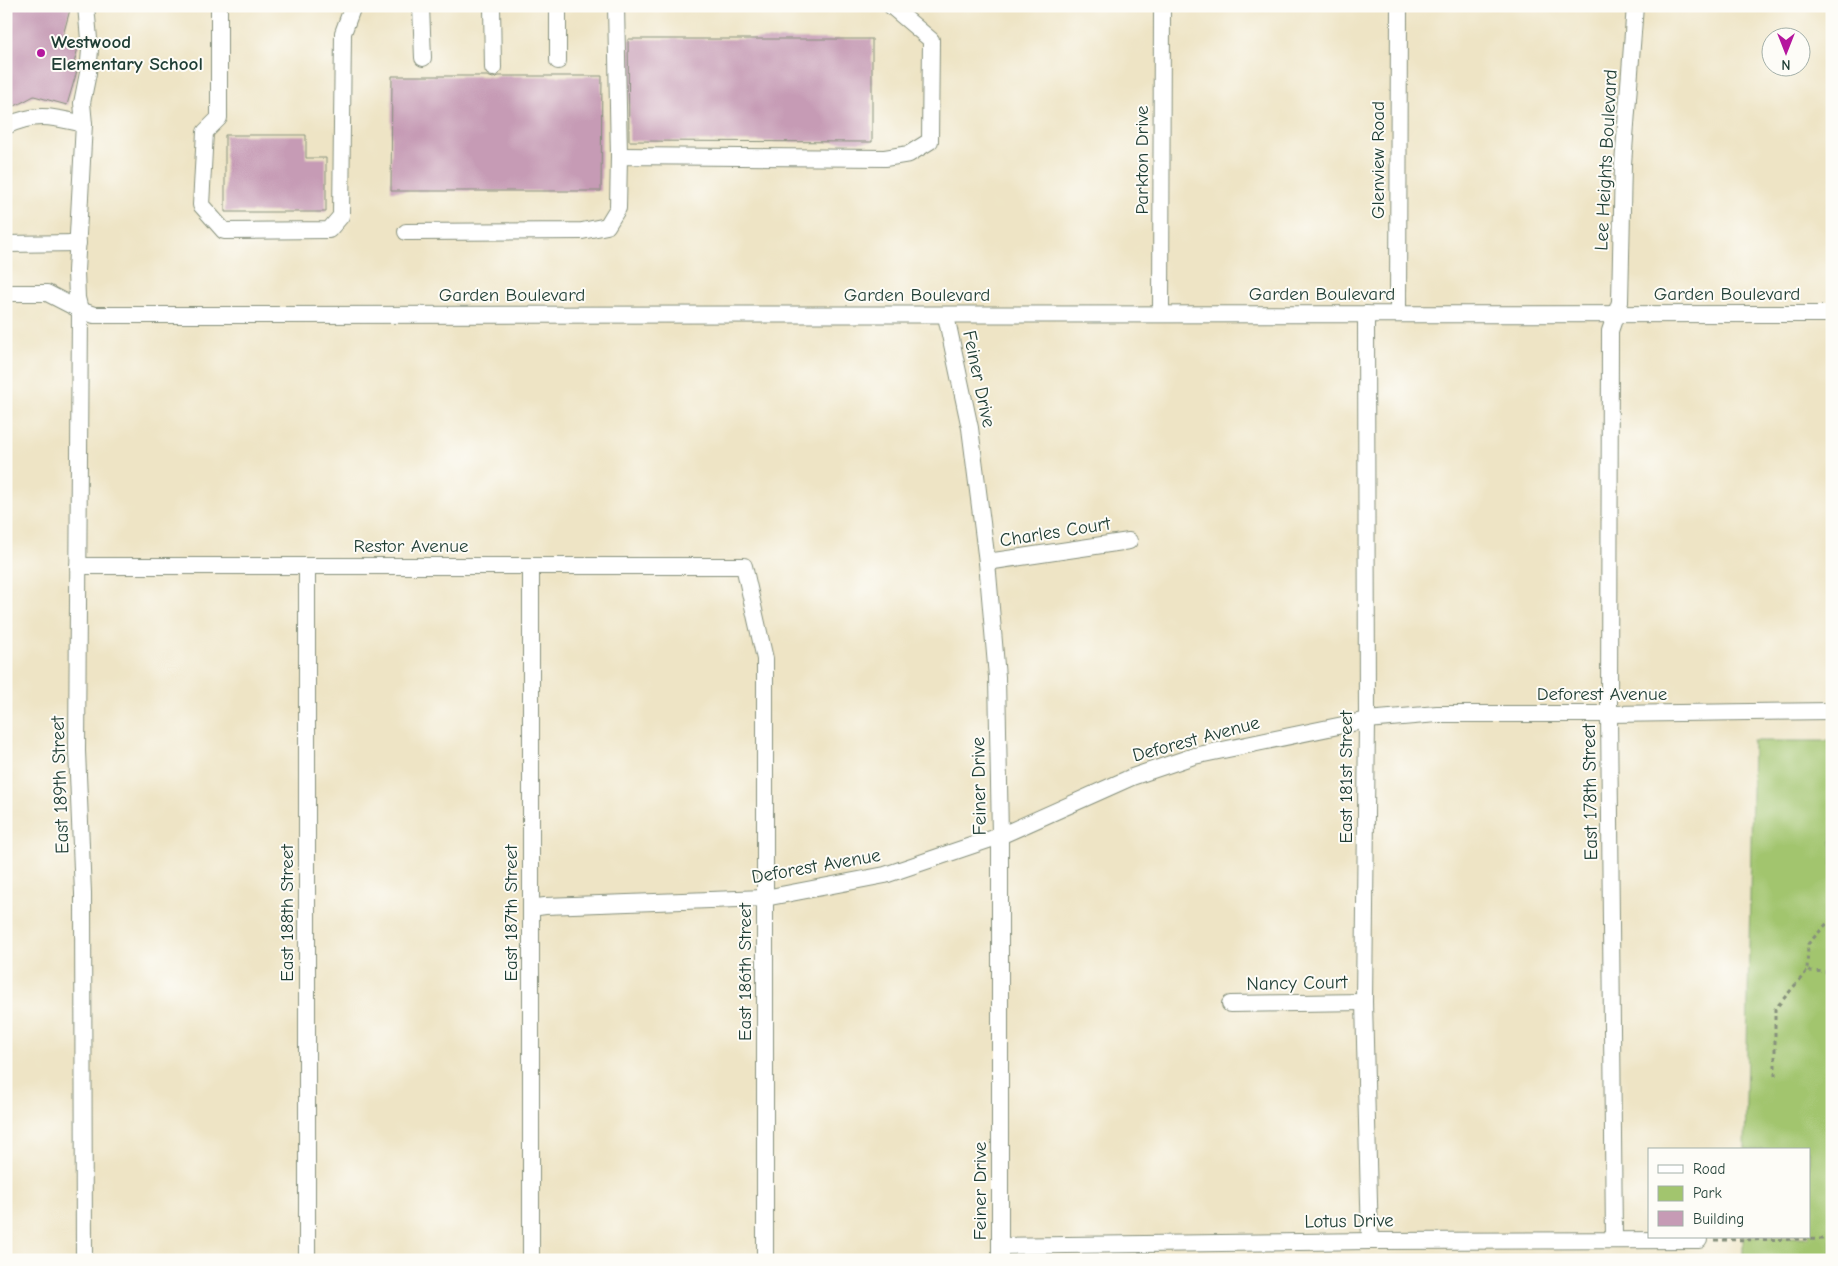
<svg xmlns="http://www.w3.org/2000/svg" width="1838" height="1266" viewBox="0 0 1838 1266" font-family="'Comic Neue',sans-serif">
<style>
.green{fill:#a2c56e;stroke:#608151}
.building{fill:#c69bb5}
.lines{fill:none;stroke-linecap:round;stroke-linejoin:round}
.minor-casing{stroke:#86907c;stroke-width:18}
.path{stroke:#86907c;stroke-width:3;stroke-dasharray:4 4;stroke-linecap:butt}
.minor{stroke:#fff;stroke-width:16}
.poi-dot{fill:#b5179e;stroke:#fdfcf7;stroke-width:2}
.labels{text-anchor:middle;dominant-baseline:central;stroke-width:4;stroke-linejoin:round;paint-order:stroke}
.poi-label{font-size:19px;font-weight:bold;fill:#1f3d34;stroke:#fdfcf7;text-anchor:start}
.street-label{font-size:19px;fill:#1f3d34;stroke:#fdfcf7}
</style>
<rect width="100%" height="100%" fill="#fdfcf7"/>
<filter id="ink" filterUnits="userSpaceOnUse"><feTurbulence type="fractalNoise" baseFrequency=".02" numOctaves="2"/><feDisplacementMap in="SourceGraphic" scale="10" xChannelSelector="R" yChannelSelector="G"/><feConvolveMatrix kernelMatrix="1 2 1 2 8 2 1 2 1" color-interpolation-filters="sRGB"/></filter>
<filter id="wash" filterUnits="userSpaceOnUse"><feTurbulence type="fractalNoise" baseFrequency=".0096" numOctaves="4" result="noise"/><feDisplacementMap in="SourceGraphic" scale="20" xChannelSelector="R" yChannelSelector="G"/><feGaussianBlur stdDeviation="1.12" result="paint"/><feColorMatrix in="noise" values="0 0 0 0 0 0 0 0 0 0 0 0 0 0 0 0 0 1.4 0 .05"/><feComposite in="paint" operator="in"/></filter>
<g filter="url(#wash)">
<rect width="100%" height="100%" fill="#eee4c5"/>
<path class="green" d="M1753,741H1832V1260H1743V1237H1809V1150H1745Z"/>
<g id="blocks">
<g class="building">
<path d="M6,6H71L62,39L79,44L74,63L79,64L67,105L34,96L15,106L6,90Z"/>
<path d="M628,39H872V142L629,141Z"/>
<path d="M392,76H487L493,78L499,76H602L601,191H391Z"/>
<path d="M225,135H306V158H326V212H225Z"/>
</g>
</g>
</g>
<g filter="url(#ink)">
<use href="#blocks" fill-opacity="0" stroke="#86907c" stroke-width="1"/>
<g class="lines">
<defs>
<g id="minor">
<path d="M219,6V118L205,132L201,205L224,231L329,230L341,216L343,33L353,6"/>
<path d="M421,6L423,58"/>
<path d="M492,6L493,68"/>
<path d="M558,6V61"/>
<path d="M616,6L619,156"/>
<path d="M84,124L82,103L88,73L90,50L86,6"/>
<path d="M6,126C37,112 52,117 84,124L76,271L77,298L80,310L77,751L83,893L84,1260"/>
<path d="M406,232L582,231L607,226L618,208L619,156L885,158L909,154L930,141L931,40L891,6"/>
<path d="M6,244L78,243"/>
<path d="M6,293H47L80,310L94,315L1832,314"/>
<path d="M1161,313L1162,6"/>
<path d="M1366,314L1367,720L1364,1002L1370,1241"/>
<path d="M1398,314L1399,6"/>
<path d="M946,316L970,428L987,562L997,677L1000,836V1260"/>
<path d="M987,562L1129,541"/>
<path d="M78,566H744L765,659V1260"/>
<path d="M307,566V1260"/>
<path d="M531,908L545,906L765,898L885,875L1000,836L1132,777L1194,756L1367,720L1437,714H1609L1832,711"/>
<path d="M1230,1004L1364,1002"/>
<path d="M1614,1239L1609,714L1610,331L1620,302L1623,164L1635,6"/>
<path d="M1000,1246L1370,1241L1699,1240"/>
<path d="M531,1260V566"/>
</g>
</defs>
<use href="#minor" class="minor-casing"/>
<g class="path">
<path d="M1832,918L1808,944L1807,971L1832,972"/>
<path d="M1775,1076V1009L1807,971"/>
<path d="M1715,1240L1832,1239"/>
</g>
<use href="#minor" class="minor"/>
</g>
</g>
<circle class="poi-dot" cx="41" cy="53" r="5"/>
<g class="labels">
<g class="poi-label">
<text x="51" y="42">Westwood<tspan x="51" dy="22">Elementary School</tspan></text>
</g>
<g class="street-label">
<text transform="translate(1142 160) rotate(-90)">Parkton Drive</text>
<text transform="translate(1378 160) rotate(-90)">Glenview Road</text>
<text transform="translate(1606 160) rotate(-87)">Lee Heights Boulevard</text>
<text x="1322" y="294">Garden Boulevard</text>
<text x="1727" y="294">Garden Boulevard</text>
<text x="512" y="295">Garden Boulevard</text>
<text x="917" y="295">Garden Boulevard</text>
<text transform="translate(979 379) rotate(78)">Feiner Drive</text>
<text transform="translate(1055 532) rotate(-9)">Charles Court</text>
<text x="411" y="546">Restor Avenue</text>
<text x="1602" y="694">Deforest Avenue</text>
<text transform="translate(1196 739) rotate(-15)">Deforest Avenue</text>
<text transform="translate(1346 777) rotate(-90)">East 181st Street</text>
<text transform="translate(60 785) rotate(-92)">East 189th Street</text>
<text transform="translate(979 786) rotate(-91)">Feiner Drive</text>
<text transform="translate(1590 792) rotate(-91)">East 178th Street</text>
<text transform="translate(816 866) rotate(-10)">Deforest Avenue</text>
<text transform="translate(287 913) rotate(-90)">East 188th Street</text>
<text transform="translate(511 913) rotate(-90)">East 187th Street</text>
<text transform="translate(745 972) rotate(-90)">East 186th Street</text>
<text transform="translate(1297 983) rotate(-1)">Nancy Court</text>
<text transform="translate(980 1191) rotate(-90)">Feiner Drive</text>
<text transform="translate(1349 1221) rotate(-1)">Lotus Drive</text>
</g>
</g>
<rect width="1838" height="1266" fill="none" stroke="#fdfcf7" stroke-width="25"/>
<rect x="1648" y="1148" width="162" height="90" fill="#fdfcf7" stroke="#a4b0a9"/>
<rect x="1658" y="1165" width="25" height="8" fill="#ffffff" stroke="#a4b0a9"/>
<text x="1693" y="1174" font-size="15" fill="#1f3d34">Road</text>
<rect x="1658" y="1186" width="25" height="15" fill="#a2c56e" stroke="#a4b0a9"/>
<text x="1693" y="1198" font-size="15" fill="#1f3d34">Park</text>
<rect x="1658" y="1211" width="25" height="15" fill="#c69bb5" stroke="#a4b0a9"/>
<text x="1693" y="1224" font-size="15" fill="#1f3d34">Building</text>
<g transform="translate(1786 52) rotate(180)"><circle r="24" fill="#fdfcf7" stroke="#a4b0a9"/>
<path d="M0-4L9 19L0 12L-9 19Z" fill="#b5179e"/>
<text y="-8" font-size="14" font-weight="bold" text-anchor="middle" fill="#1f3d34">N</text>
</g>
</svg>
